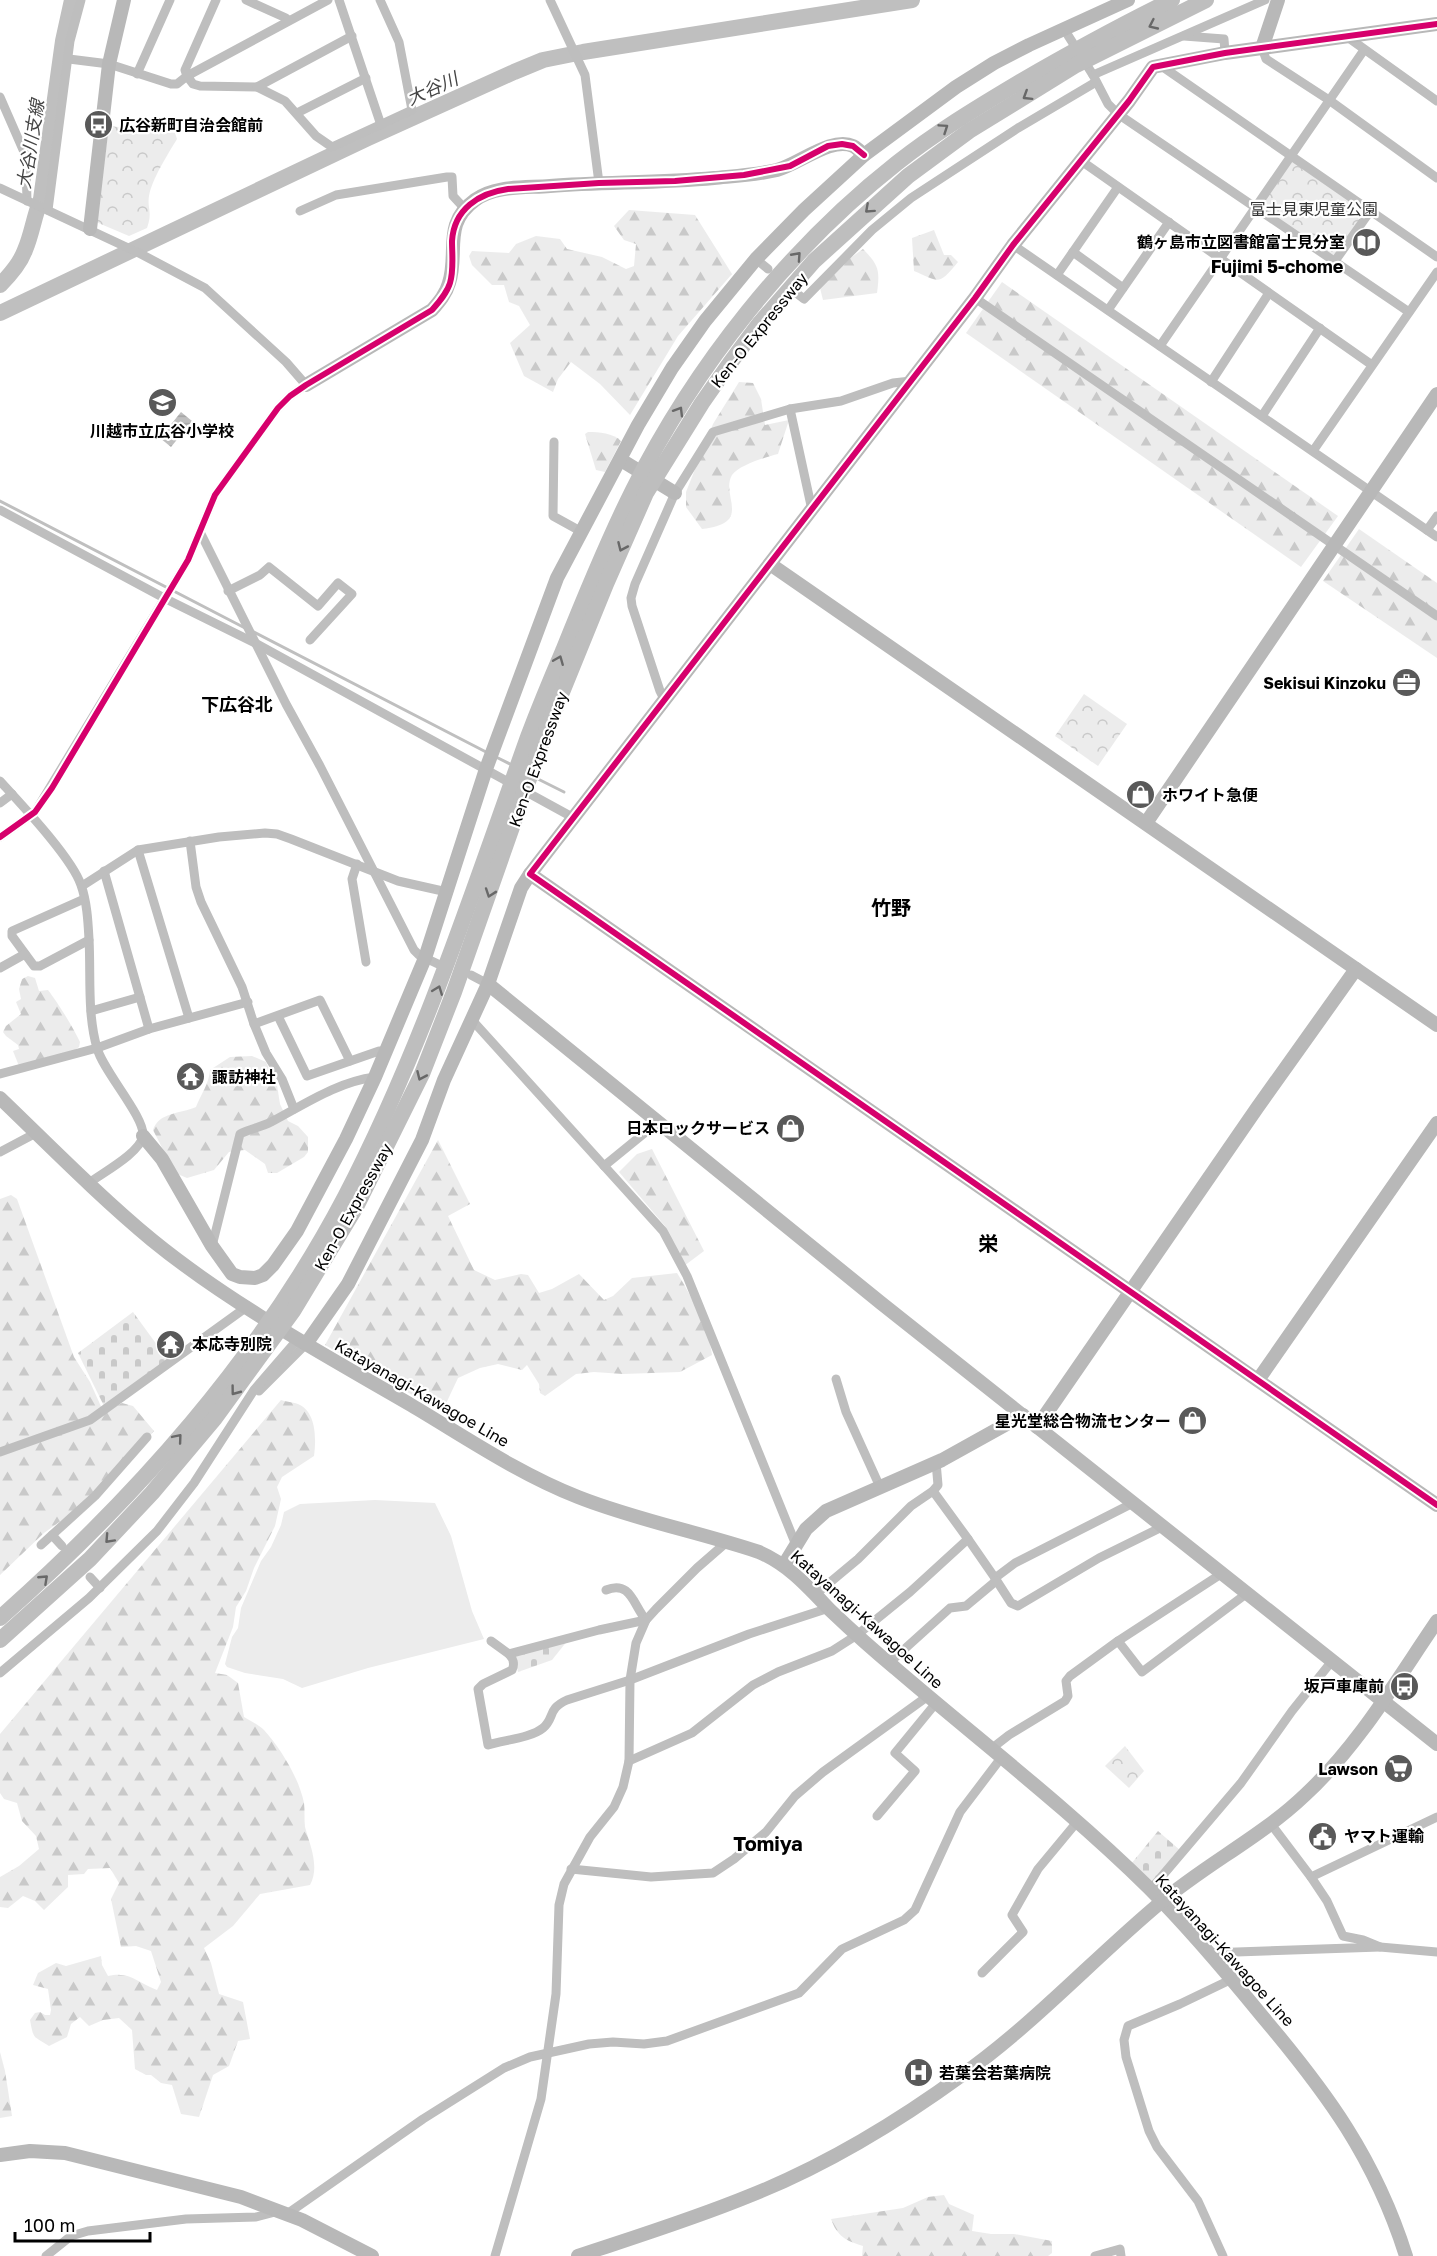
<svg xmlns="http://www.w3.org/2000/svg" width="1437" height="2256" viewBox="0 0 1437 2256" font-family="'Golos Text','Noto Sans JP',sans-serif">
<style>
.grass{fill:#ececec}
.forest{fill:url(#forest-firs)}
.cemetery{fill:url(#cemetery-stones)}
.park{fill:url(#park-crowns)}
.water{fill:url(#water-rules)}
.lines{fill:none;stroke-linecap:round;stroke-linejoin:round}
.stream{stroke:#bfbfbf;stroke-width:3}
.river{stroke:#bfbfbf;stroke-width:16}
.street{stroke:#bebebe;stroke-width:9}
.secondary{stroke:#b8b8b8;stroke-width:14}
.highway{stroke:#bebebe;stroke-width:16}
.cycleway-casing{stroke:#fff;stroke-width:10}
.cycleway{stroke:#d6006c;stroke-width:6}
.oneway{stroke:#686868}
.labels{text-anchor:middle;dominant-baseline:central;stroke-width:4.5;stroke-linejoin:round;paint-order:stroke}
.poi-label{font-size:16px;font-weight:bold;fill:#000;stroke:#fff;text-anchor:start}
.park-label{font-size:16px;fill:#333;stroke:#fff}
.street-label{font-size:16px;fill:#000;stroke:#fff}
.water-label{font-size:18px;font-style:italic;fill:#444;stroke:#fff}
.neighbourhood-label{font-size:18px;font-weight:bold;fill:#000;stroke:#fff}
.quarter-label{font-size:20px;font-weight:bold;fill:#000;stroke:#fff}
</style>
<defs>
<pattern id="forest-firs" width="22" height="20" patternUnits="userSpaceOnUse" patternTransform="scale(1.5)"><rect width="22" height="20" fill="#ececec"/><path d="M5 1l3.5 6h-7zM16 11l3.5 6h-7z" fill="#c9c9c9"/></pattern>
<pattern id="cemetery-stones" width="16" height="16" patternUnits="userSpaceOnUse" patternTransform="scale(1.5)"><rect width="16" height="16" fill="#ececec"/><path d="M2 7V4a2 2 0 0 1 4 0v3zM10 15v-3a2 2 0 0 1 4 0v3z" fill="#c9c9c9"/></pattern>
<pattern id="park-crowns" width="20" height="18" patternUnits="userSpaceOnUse" patternTransform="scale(1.5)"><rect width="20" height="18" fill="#ececec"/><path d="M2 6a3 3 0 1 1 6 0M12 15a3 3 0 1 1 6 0" fill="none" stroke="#c9c9c9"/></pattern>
<pattern id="water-rules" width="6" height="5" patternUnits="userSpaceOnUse" patternTransform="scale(1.5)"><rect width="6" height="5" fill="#bfbfbf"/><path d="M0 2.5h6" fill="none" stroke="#a2a2a2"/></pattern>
</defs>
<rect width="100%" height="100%" fill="#fff"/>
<path class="grass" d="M375,1500L435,1503L451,1536L472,1611L484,1639L368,1668L302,1688L283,1679L245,1673L227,1667L225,1664L232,1637L238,1628L241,1608L261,1561L271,1547L281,1525L284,1512L300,1504Z"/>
<g class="forest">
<path d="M629,210L695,215L732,274L678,336L630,415L600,384L571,362L558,379L553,392L524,376L510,343L530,325L519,306L509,302L504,285H492L472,265L469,256L472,251L509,253L516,244L536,236L560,239L567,249L602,257L626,269L634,266L636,244L624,240L614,226Z"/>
<path d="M934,230L944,255H951L958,262C938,286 940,282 914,271L912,238Z"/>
<path d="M863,249C879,265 880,271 877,293L823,300L820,288L849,259Z"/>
<path d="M1002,282L1338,516L1301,567L966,333Z"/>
<path d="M739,382L753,383L761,399L765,425L789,420L778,454C766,457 739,465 732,475C720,496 754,523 702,529L686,507V492L713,424Z"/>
<path d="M588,432C599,432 613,433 621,441L605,472L596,470L585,434Z"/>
<path d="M1359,529L1437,583V658L1323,581Z"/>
<path d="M28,976L35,978L39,991L48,990C58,1003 73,1027 80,1042L79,1047L72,1052L19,1066L13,1051L19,1049L18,1045L6,1036L3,1032L6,1026L21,1014L16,1002L21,999L19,989L22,979Z"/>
<path d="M252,1056L266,1062L277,1085L280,1104L288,1121L298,1126L308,1137V1152L304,1157L277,1173H268L265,1164L245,1150L229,1152L214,1170L187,1178L175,1173L153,1130C159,1112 180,1114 196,1107C201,1094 209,1084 210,1070L230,1057Z"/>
<path d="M438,1140L470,1204L448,1216L474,1270L495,1280L521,1274L528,1275L539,1293L552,1289L579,1274L604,1300L613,1296L632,1278L677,1273C690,1293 710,1332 712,1355L680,1372L623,1374L594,1372L576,1374L545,1396L540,1393L539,1384L527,1365L522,1370L498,1364L480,1368L458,1378L442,1412L325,1345Z"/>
<path d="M652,1149L704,1251L684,1266L665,1226L619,1172L637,1154Z"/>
<path d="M11,1195L17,1199L74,1357L90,1382L104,1413L122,1403L133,1406L154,1431L118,1471L80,1507L44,1533L0,1575V1199Z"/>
<path d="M281,1400C287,1402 295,1402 300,1405C317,1414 316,1441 314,1456L282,1477L277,1487L281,1499L275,1526L254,1568L246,1591L236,1607L233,1627L215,1673L227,1675L238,1683L244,1717C251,1721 259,1725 264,1730C281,1749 299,1778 304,1803C305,1811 304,1819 305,1827C310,1845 320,1867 310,1885L260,1894L233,1926L204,1948L211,1963L219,1994L243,2002L250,2039L238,2041L229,2066L213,2075L199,2117L181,2114L172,2085L161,2083L151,2075H146L135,2069L132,2030L119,2018L103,2020L89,2026L80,2017L71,2024L67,2037L49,2046C33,2035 34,2041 30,2020L35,2013L40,2012L45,2015H50L51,2010L48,1989L33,1985L38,1973L56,1963L66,1966L101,1956L102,1965L108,1976C131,1971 137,1983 157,1990L161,1982L151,1951L136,1946L121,1947L111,1899L119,1883L110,1868L88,1869L84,1874L68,1875V1887L44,1910L35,1901L23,1896L8,1908L0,1907V1877L19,1866L39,1849L36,1836L22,1821L17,1803L4,1799L0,1793V1734Z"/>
<path d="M0,2052L5,2071L12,2116L0,2118Z"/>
<path d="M944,2195L949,2204L974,2215L972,2231L991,2234H1014L1052,2241V2253L1048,2256H862L863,2246C846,2241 837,2236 831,2219L903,2208L928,2197Z"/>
</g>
<g class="cemetery">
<path d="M133,1312L168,1360L104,1406L78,1353Z"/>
<path d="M568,1640L552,1660L518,1672L514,1656Z"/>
<path d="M1158,1831L1181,1851L1153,1882L1131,1864Z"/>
</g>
<g class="park">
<path d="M109,126L175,133L177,139C168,154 152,179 149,196C147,209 153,212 147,228L129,236L96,222Z"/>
<path d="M1291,155L1371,210L1335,261L1255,207Z"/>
<path d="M1084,694L1127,724L1098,766L1055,736Z"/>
<path d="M1125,1746L1144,1771L1129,1788L1105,1766Z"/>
</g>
<path class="water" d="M181,412L192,421L171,447L160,438Z"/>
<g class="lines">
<g class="stream">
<path d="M0,501L245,628"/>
<path d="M254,632L488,753"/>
<path d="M496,757L512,765"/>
<path d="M536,778L564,792"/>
</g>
<g class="river">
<path d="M0,285C10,275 20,264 25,250C32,234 34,216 41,199L63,41L72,0"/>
<path d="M0,313L368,138L514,72L543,60L583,52L912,0"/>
</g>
<g class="street">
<path d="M246,0L286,18L288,21"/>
<path d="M328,0L187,76L193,84L200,86L257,87L285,101L316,136L332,147L412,110L399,42L380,0"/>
<path d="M339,0L381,125"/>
<path d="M550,0L585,75L599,183"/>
<path d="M1064,29L1093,75L1108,104L1118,114L1409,312"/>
<path d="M1184,36L1224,39L1225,53"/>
<path d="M1346,36L1437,101"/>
<path d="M1262,48L1266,59L1329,100L1437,178"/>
<path d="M69,59L109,64L171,84H177L187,76L185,70L216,0"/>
<path d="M1160,65L1437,257"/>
<path d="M137,74L170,0"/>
<path d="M1093,75L1265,0"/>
<path d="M257,87L352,36"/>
<path d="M0,97L24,152L26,166L27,201"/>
<path d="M297,113L366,78"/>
<path d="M1080,160L1372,365"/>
<path d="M0,188L139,253L205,288L286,362L306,385L290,396L278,408L215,495L188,560L35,812L0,837"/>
<path d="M48,210L70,41L81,0"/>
<path d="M300,211L336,195L447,177H452L453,196L465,209"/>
<path d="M1013,245L1437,537"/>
<path d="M1073,252L1123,288"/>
<path d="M756,259L768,269"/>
<path d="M1335,261L1371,210"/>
<path d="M1057,275L1118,187"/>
<path d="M795,292L804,299L872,230L911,198L1018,128L1096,82"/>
<path d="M975,298L1437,616"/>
<path d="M1108,310L1169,222"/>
<path d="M1160,346L1364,50"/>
<path d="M1211,382L1269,293"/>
<path d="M790,409L812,510"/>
<path d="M1262,416L1320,328"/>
<path d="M554,442L553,516L582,532"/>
<path d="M1313,451L1437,272"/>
<path d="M0,510L166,599L255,643L574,818"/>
<path d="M1427,530L1437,516"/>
<path d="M200,532L286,704L320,766L414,950L419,955L438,964"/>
<path d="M228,591L260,575L269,567L318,606L338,583L352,594L310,640"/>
<path d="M665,701L660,691L632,606L631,598L635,584L675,493L713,432L790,409L841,401L893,383L911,381"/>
<path d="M0,781C21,804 72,858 81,885C87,902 88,921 89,939C91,975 87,1013 97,1048C103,1071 145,1117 143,1136C140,1153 102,1173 89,1183"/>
<path d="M0,803L12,794"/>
<path d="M190,841L196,887L201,902L242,987L254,1024L266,1053L282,1079L294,1109"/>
<path d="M138,850L189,1018"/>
<path d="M357,864L352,879L366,962"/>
<path d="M104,871L149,1029"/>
<path d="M82,886L138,850L219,837L265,833L277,834L291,839L398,881L447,892"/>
<path d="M84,899L12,931V936L34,966H40L89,940"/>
<path d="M0,968L25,954"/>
<path d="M471,975L488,984"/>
<path d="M91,1011L140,997"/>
<path d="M278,1016L307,1076L379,1051H386"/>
<path d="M472,1020L663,1231L687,1276L796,1545"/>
<path d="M254,1024L320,1000L350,1061"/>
<path d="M0,1074L97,1048L149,1029L248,1002"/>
<path d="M0,1152L36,1133"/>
<path d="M604,1166L658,1122"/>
<path d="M212,1246L240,1134C250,1129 261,1127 271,1122C305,1104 337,1082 375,1077"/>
<path d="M836,1379L846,1412L880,1487"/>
<path d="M259,1391L306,1344"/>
<path d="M0,1452L90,1420L248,1306"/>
<path d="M1133,1503L1015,1563L995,1578L1011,1603L1018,1606L1099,1558L1162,1527"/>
<path d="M52,1535L62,1546"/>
<path d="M968,1539L995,1578"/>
<path d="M41,1545L95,1496L147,1437"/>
<path d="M1221,1574L1118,1641L1142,1672L1246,1594"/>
<path d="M90,1577L100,1588"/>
<path d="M816,1594L858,1559L911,1506L933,1491L938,1485L936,1462"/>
<path d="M491,1641L509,1654L599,1630L646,1620C633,1605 631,1580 606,1590"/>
<path d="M509,1654C513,1658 515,1664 512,1670L483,1684L478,1689L488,1745C503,1740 531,1738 543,1728C555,1718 547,1709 567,1700L630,1680L749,1634L829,1608"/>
<path d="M889,1663L950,1608L966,1606L996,1581"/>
<path d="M0,1673L89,1598L157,1531L194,1483L254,1390L298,1339"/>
<path d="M991,1749L1009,1735L1065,1701L1068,1696L1066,1681L1070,1676L1118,1641"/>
<path d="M629,1761L692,1733L753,1685L778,1672L832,1651L857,1635L910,1592L968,1539L933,1491"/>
<path d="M877,1816L915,1771L895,1753L936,1703"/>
<path d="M1271,1824L1311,1877L1437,1817"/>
<path d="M571,1869L651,1877L713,1873L734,1859L766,1832L795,1796L823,1772L928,1696"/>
<path d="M1151,1889L1241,1783L1292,1711L1332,1661"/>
<path d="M1380,1947L1437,1952"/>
<path d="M1208,1953L1380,1947L1363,1940L1343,1936L1327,1901L1311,1877"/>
<path d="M982,1973L1023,1932L1012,1915L1038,1869L1077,1822"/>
<path d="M287,2214L423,2119L504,2068L530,2057L589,2044L613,2042L644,2044L667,2041L799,1993L842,1949L904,1920L915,1910L960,1812L1001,1758"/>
<path d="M46,2256L71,2236L88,2231L186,2219L256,2217L279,2211"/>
<path d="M495,2256L541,2099L556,1994L559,1905L564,1884L590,1837L614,1807L623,1787L629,1761L630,1680L636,1643L646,1620L656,1609L697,1568L728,1541"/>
<path d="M1095,2256L1120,2249L1121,2256"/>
<path d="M1223,2256L1198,2201L1157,2147L1149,2131L1126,2057L1124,2040L1128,2026L1180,2004L1232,1979"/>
</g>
<g class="secondary">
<path d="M1437,24L1225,53L1153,67L1129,101L1013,245L975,298L530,874L1437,1505"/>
<path d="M1262,48L1278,0"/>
<path d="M90,229L109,64L124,0"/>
<path d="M306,385L432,310C439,302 446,294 449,283C459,252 442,224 475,200C495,185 526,188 550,186C605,182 659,183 714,178C735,176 756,175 777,170C799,164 832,136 853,146C857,148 861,152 864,155"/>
<path d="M621,460L675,493"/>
<path d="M770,564L1437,1025"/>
<path d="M1146,823L1437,394"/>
<path d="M488,984L881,1303L1437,1744"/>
<path d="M0,1098C50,1146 99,1196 152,1240C229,1303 325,1355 411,1405C465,1437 519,1474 578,1497C636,1520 699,1532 759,1552C789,1565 808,1587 830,1610C851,1630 873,1650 895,1668C980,1741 1070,1810 1149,1888C1189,1928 1226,1972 1262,2016C1327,2093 1375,2158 1406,2256"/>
<path d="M143,1136L162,1159L212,1246L232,1274L240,1277L255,1278L263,1275L273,1265L297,1231L346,1139L375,1077L425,958L486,769L557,578L638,425L672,368L705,321L756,259L804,210L864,155L956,87L994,63L1029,45L1128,0"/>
<path d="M306,1344L348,1284L422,1140L444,1080L488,984L521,888L530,874"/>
<path d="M1258,1380L1437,1123"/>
<path d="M1037,1427L1257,1108L1356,969"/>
<path d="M784,1565L806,1529L826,1511L942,1460L1023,1415"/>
<path d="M0,2155L30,2151L65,2153L241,2197L302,2220L372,2256"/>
<path d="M578,2256C635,2237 693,2219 749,2196C825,2166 896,2123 962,2075C1034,2024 1093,1959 1160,1903C1206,1864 1261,1837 1305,1795C1358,1746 1396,1681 1437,1621"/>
</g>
<g class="highway">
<path d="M0,1618C136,1497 260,1359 345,1197C422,1049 472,893 528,737C539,708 551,679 563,651C585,596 607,542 633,490C695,366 789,248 897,163C935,133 976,108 1018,83C1068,54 1119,26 1172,0"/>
<path d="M0,1640L90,1559L152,1493L215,1418L293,1311L356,1207L422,1074L454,992L543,739L606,584L646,493L702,403L730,363L759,324L814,261L908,176L969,131L1076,65L1206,0"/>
</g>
<defs>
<g id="cycleway">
<path d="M1437,24L1225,53L1153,67L1129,101L1013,245L975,298L530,874L1437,1505"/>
<path d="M0,837L35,812L52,788L188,560L215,495L278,408L290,396L306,385L432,310C439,302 447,293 450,283C454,270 452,255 452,241C454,209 479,193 508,189L599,183L675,181L744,175L790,166L828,146L842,144L853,146L864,155"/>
</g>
</defs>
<use href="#cycleway" class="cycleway-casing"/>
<use href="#cycleway" class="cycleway"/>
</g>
<defs><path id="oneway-chevron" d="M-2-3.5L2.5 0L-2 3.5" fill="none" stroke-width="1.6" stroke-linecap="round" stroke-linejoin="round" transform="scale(1.5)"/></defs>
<g class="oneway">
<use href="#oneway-chevron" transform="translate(1153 25) rotate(155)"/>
<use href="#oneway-chevron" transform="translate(1027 96) rotate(148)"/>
<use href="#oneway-chevron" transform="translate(944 128) rotate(-34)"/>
<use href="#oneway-chevron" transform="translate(869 209) rotate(138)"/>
<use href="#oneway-chevron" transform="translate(797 256) rotate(-48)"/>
<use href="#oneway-chevron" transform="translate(679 411) rotate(-59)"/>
<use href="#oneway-chevron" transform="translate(622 547) rotate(114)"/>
<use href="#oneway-chevron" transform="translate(559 660) rotate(-68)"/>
<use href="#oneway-chevron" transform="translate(490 893) rotate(109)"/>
<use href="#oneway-chevron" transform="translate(438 990) rotate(-69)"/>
<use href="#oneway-chevron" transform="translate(421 1076) rotate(114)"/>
<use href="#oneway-chevron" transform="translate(235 1391) rotate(127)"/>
<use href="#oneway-chevron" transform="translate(178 1438) rotate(-50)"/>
<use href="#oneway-chevron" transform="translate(109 1539) rotate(133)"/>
<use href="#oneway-chevron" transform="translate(44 1579) rotate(-43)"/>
</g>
<defs>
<symbol id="bus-disc" viewBox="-11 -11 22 22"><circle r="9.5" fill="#595959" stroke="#fff"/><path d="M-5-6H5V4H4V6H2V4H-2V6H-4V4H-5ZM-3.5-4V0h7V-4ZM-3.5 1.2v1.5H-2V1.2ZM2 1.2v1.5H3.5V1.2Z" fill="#fff"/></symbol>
<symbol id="library-disc" viewBox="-11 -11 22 22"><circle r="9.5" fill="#595959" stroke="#fff"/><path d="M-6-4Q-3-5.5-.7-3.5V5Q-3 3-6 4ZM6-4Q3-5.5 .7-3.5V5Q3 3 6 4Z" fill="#fff"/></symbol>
<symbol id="school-disc" viewBox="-11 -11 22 22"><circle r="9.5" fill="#595959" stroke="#fff"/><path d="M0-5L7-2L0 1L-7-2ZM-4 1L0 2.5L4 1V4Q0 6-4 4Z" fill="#fff"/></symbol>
<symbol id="office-disc" viewBox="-11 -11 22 22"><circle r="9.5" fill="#595959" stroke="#fff"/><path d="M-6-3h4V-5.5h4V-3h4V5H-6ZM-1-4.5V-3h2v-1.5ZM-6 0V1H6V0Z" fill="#fff"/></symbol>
<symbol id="shop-disc" viewBox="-11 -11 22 22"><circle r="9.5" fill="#595959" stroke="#fff"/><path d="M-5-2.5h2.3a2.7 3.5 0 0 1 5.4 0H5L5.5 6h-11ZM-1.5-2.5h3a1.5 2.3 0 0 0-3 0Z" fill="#fff"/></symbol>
<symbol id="temple-disc" viewBox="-11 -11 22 22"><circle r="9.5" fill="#595959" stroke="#fff"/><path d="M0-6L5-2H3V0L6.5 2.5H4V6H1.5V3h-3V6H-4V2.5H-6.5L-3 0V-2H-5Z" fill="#fff"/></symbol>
<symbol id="supermarket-disc" viewBox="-11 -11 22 22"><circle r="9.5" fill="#595959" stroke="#fff"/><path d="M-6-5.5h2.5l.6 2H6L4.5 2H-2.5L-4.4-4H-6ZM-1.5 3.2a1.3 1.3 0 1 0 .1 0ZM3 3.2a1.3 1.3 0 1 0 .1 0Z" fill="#fff"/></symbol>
<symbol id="civic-disc" viewBox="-11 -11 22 22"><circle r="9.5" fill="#595959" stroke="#fff"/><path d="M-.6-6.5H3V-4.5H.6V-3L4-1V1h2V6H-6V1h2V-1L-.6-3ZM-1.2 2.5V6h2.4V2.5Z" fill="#fff"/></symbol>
<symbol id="hospital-disc" viewBox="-11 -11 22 22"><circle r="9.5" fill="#595959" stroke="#fff"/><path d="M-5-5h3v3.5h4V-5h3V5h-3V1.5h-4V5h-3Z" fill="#fff"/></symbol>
</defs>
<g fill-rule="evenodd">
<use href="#bus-disc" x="82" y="108" width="33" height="33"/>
<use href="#library-disc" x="1350" y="226" width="33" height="33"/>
<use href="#school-disc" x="146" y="386" width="33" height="33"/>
<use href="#office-disc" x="1390" y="666" width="33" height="33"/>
<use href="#shop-disc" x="1124" y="778" width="33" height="33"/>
<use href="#temple-disc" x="174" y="1060" width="33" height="33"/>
<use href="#shop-disc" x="774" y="1112" width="33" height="33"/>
<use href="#temple-disc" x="154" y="1328" width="33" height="33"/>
<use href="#shop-disc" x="1176" y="1404" width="33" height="33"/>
<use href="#bus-disc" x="1388" y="1670" width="33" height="33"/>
<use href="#supermarket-disc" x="1382" y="1752" width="33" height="33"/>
<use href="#civic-disc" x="1306" y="1820" width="33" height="33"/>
<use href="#hospital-disc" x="902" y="2056" width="33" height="33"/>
</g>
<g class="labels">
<g class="poi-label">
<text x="119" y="125">広谷新町自治会館前</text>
<text x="1345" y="242" text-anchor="end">鶴ヶ島市立図書館富士見分室</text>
<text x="162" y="431" text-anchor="middle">川越市立広谷小学校</text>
<text x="1386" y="683" text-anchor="end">Sekisui Kinzoku</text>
<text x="1162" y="795">ホワイト急便</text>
<text x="212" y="1077">諏訪神社</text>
<text x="770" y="1128" text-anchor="end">日本ロックサービス</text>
<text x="192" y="1344">本応寺別院</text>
<text x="1171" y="1421" text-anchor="end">星光堂総合物流センター</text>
<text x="1384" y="1686" text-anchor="end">坂戸車庫前</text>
<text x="1378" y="1769" text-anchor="end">Lawson</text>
<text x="1344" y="1836">ヤマト運輸</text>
<text x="939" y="2073">若葉会若葉病院</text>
</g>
<g class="park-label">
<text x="1314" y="209">富士見東児童公園</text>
</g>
<g class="street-label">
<text transform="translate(759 330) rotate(-51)">Ken-O Expressway</text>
<text transform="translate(538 759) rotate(-70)">Ken-O Expressway</text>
<text transform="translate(353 1207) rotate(-61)">Ken-O Expressway</text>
<text transform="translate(422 1393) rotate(30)">Katayanagi-Kawagoe Line</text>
<text transform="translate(867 1619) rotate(42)">Katayanagi-Kawagoe Line</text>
<text transform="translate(1225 1950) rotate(48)">Katayanagi-Kawagoe Line</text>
</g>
<g class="water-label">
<text transform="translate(432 88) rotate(-24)">大谷川</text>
<text transform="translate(30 144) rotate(-81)">大谷川支線</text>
</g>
<g class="neighbourhood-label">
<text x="1277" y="266">Fujimi 5-chome</text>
<text x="237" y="704">下広谷北</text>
</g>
<g class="quarter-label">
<text x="891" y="907">竹野</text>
<text x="988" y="1243">栄</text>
<text x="768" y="1843">Tomiya</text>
</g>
</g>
<path d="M15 2232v9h135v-9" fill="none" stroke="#000000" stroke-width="3"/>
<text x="24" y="2232" font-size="18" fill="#000000" stroke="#ffffff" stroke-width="4.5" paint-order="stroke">100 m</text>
</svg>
